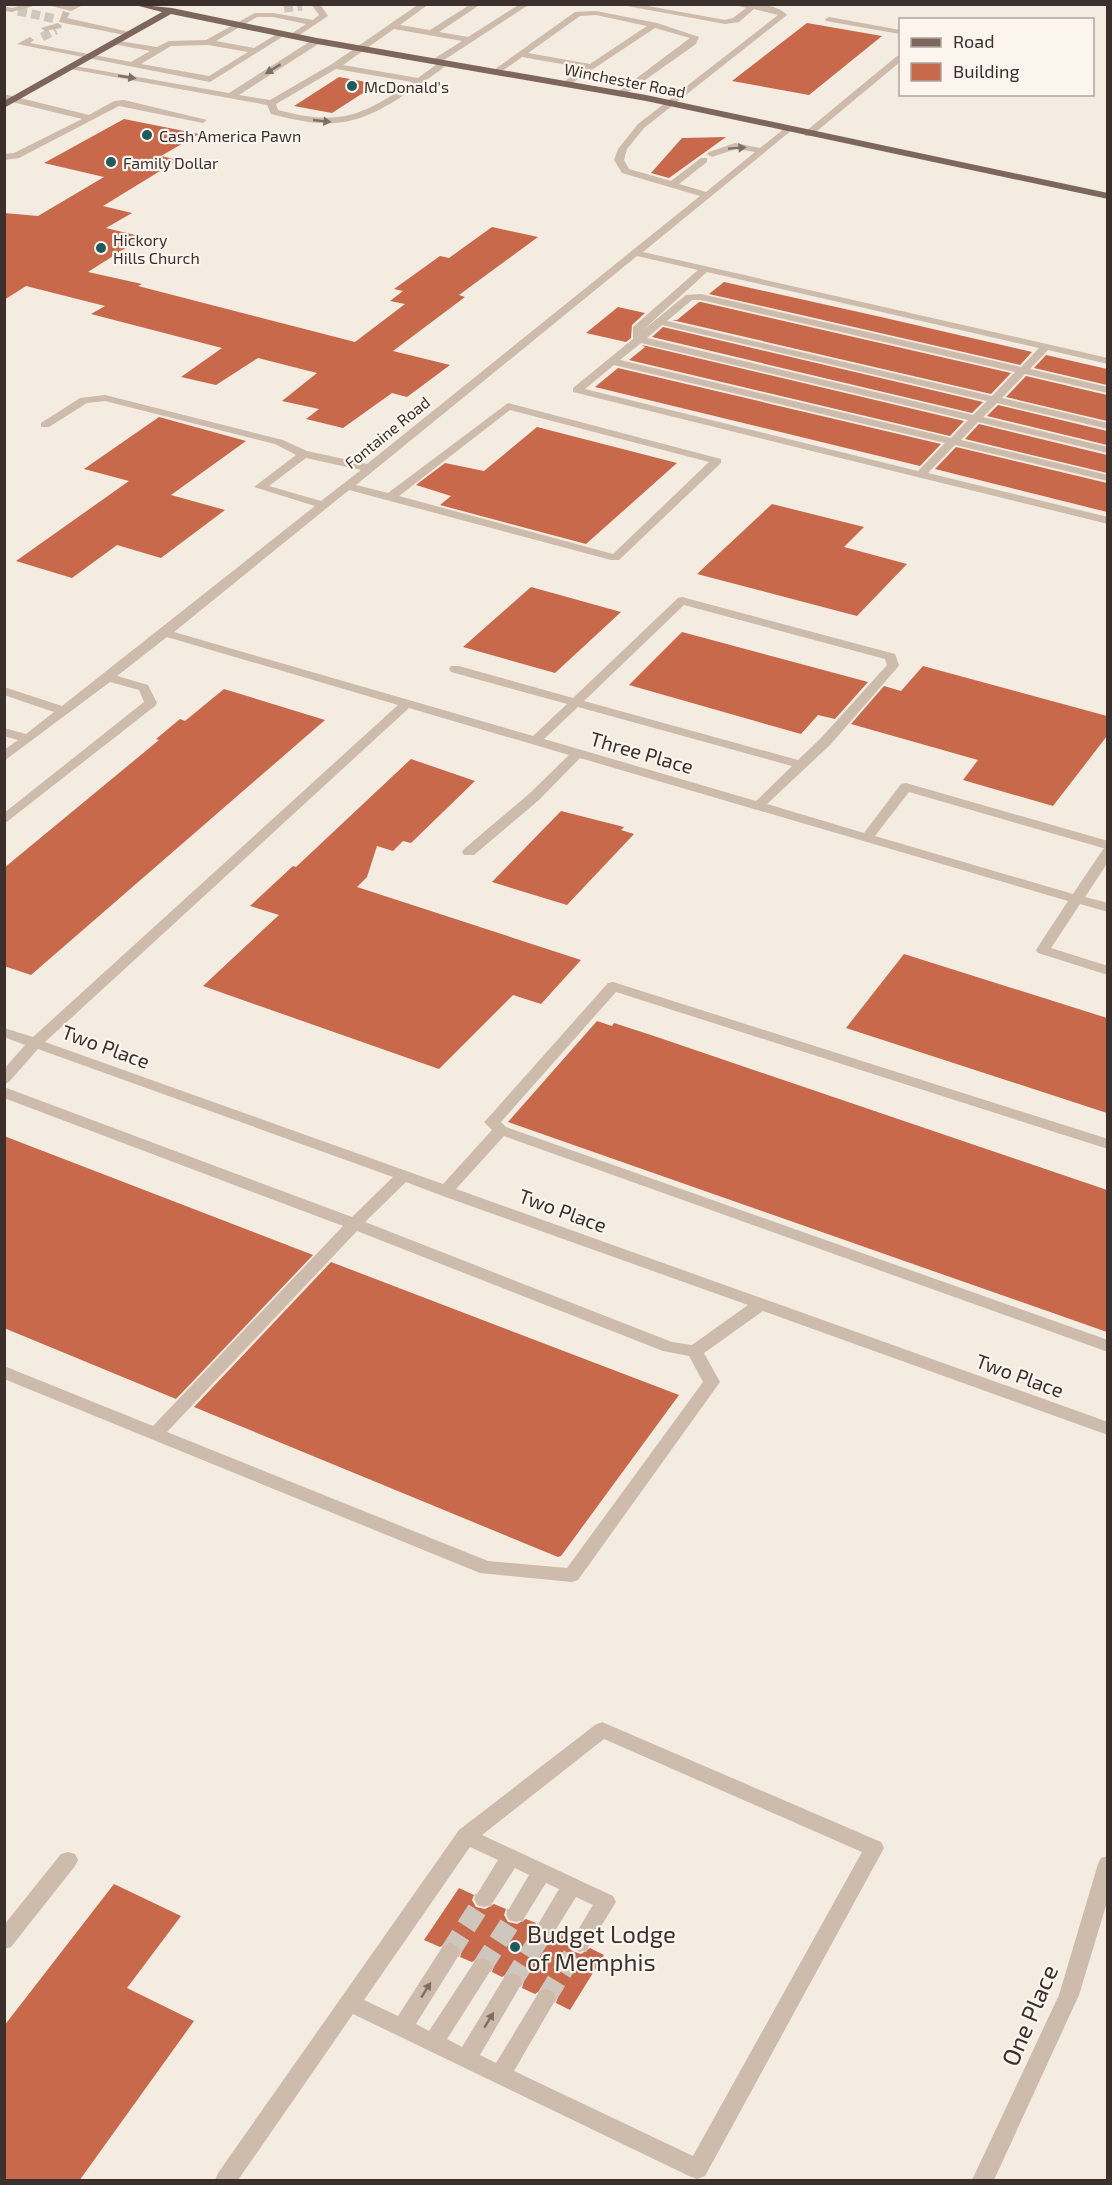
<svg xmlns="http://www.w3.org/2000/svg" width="1112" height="2185" viewBox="0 0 1112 2185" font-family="'Exo 2',sans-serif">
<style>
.building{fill:#c8694b}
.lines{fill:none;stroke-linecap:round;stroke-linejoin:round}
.minor-tunnel-far1{stroke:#cfc6bd;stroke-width:9;stroke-dasharray:9 4.5;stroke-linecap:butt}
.minor-tunnel{stroke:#cfc6bd;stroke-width:20;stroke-dasharray:20 10;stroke-linecap:butt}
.minor{fill:#cdbbac;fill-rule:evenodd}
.major{fill:#7d675c;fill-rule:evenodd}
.oneway{fill:#7d6f65}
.poi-dot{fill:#1f5a5e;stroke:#fbf5ee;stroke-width:2}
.labels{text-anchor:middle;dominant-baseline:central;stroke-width:4.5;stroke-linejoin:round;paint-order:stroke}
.far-street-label{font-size:16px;fill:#3b302b;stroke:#fbf5ee}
.far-poi-label{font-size:16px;fill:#3b302b;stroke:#fbf5ee;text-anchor:start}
.street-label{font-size:20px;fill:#3b302b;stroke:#fbf5ee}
.near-poi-label{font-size:24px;fill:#3b302b;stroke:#fbf5ee;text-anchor:start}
.near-street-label{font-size:24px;fill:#3b302b;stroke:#fbf5ee}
</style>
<rect width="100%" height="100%" fill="#f4ebe1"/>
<g class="building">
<path d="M807,23L882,36L809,95L732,81Z"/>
<path d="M339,77L377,84L332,113L294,106Z"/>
<path d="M124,119L199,134L161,156L178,160L103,206L132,213L106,228L143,237L88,272L142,284L138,286L355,342L405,304L390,301L403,291L394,289L440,256L449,258L492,227L538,237L459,295L465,297L393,351L450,365L407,397L392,393L343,428L306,419L319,409L282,401L317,373L258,358L216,385L181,377L222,348L91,314L105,306L26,286L4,300V213L38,216L104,177L44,163Z"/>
<path d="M726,137L669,178L651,173L682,138Z"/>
<path d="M724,282L881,317L1032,352L1020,365L709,294Z"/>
<path d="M699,302H701L1011,373L991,394L672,320H677Z"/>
<path d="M618,307L645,313L632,325L631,338L626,342L586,333Z"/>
<path d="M663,327L983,402L972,413L652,337Z"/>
<path d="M642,345L964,421L950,436L629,360L645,347Z"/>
<path d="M1046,355L1107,369V385L1034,368Z"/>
<path d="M618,368L941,444L920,466L595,387Z"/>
<path d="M1026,376L1107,395V421L1006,397Z"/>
<path d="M998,405L1107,431V445L987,416Z"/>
<path d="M159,417L246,441L171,495L225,510L161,558L117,545L72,578L16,561L129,481L84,469Z"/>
<path d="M979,424L1107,455V473L965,439Z"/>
<path d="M537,427L677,463L586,544L440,505L451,496L416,485L445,463L484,471Z"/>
<path d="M956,447L1107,483V512L935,469Z"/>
<path d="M772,504L864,527L844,547L907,564L857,616L697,574Z"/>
<path d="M531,587L621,612L555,673L463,647Z"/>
<path d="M682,632L868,682L835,719L818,715L801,734L629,685Z"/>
<path d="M923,666L1107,716V736L1053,806L963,780L978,760L851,724L884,686L901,691Z"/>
<path d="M224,689L325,720L31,975L4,966V868L159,740L156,739L180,719L185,721Z"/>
<path d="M411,759L475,781L411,843L403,841L393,851L377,846L367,877L357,887L581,960L541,1004L513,995L439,1069L203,986L279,915L250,906L293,866L296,867Z"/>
<path d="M561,811L624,827L621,830L634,834L567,905L492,882Z"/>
<path d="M904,954L1107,1018V1113L846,1028Z"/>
<path d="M597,1021L612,1026L614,1023L654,1036L1107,1190V1332L508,1122Z"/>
<path d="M4,1136L313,1255L176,1399L4,1328Z"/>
<path d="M331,1262L679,1395L561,1556L558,1557L194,1407Z"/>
<path d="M114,1884L181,1916L127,1988L194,2021L79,2181H4V2026Z"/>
<path d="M459,1888L474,1895L472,1900L476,1907L485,1909L494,1904L506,1909L504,1915L508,1922L517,1924L526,1919L536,1923L534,1929L538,1936L547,1939L556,1933L570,1939L568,1944L572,1951L581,1954L590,1948L604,1955L570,2010L556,2003L558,1997L554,1990L545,1987L535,1994L522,1988L524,1981L520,1974L511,1971L502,1977L492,1972L494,1966L490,1959L481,1956L472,1962L460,1957L462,1951L458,1944L449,1941L440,1947L424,1940Z"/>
</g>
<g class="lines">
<g class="minor-tunnel-far1">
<path d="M284,8L302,6"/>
<path d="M18,11L56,19"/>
<path d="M42,37L56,30"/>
</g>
<g class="minor-tunnel">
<path d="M450,1952L484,1899"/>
<path d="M482,1967L516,1914"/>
<path d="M512,1982L546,1928"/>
<path d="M546,1998L580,1943"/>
</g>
<g class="minor">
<path d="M25,4L33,6L12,12L4,11V6L12,8Z"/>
<path d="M43,4L70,6L85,4L71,11Z"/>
<path d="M311,4H320L328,16L295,38L288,36L306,24L273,17H257L216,41L254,48L280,32L287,34L210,82L17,44L30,37L34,40L30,43L131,62L150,51L113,44V40L157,47L169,41L206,40L255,13H273L313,20L319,15ZM208,45L248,52L209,76L141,64L171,46Z"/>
<path d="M419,4H429L400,25L430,30L471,4H481L439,32L468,37L520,4H530L441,62L447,64C437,74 422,82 410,91C357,127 332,130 271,114L267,105L65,68L69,65L229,93L314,39H320V43L239,95L270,100L332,64ZM394,29L462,41L432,60V64H437L418,78L343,65ZM336,69L412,82C361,117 339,126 278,110L276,104Z"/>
<path d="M616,4H637L725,20L733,18L746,8L732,4C749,4 775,2 787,15L644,128L627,149L624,160L629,169L671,181L701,158H707V162L679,184L706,192L755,152L736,149L712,157L707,154L709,152L735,143L760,148L785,128L792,130L643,252L1108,358V364L1048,350L1030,369L1108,387V393L1025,374L1002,398L1108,423V429L997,403L983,417L1108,447V453L978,422L961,440L1108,475V481L955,445L928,473L1108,517V524L573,392V388L633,339V327L698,270L637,256L356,485L388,493L508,403L721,459V463L619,560H611L349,490L174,632L533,736L567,704L451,672L449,669L451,666H459L573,698L678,598L682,597L895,654L899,665L897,668L831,744L767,804L864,833L901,784L906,783L1108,841V862L1085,897L1108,903V912L1080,904L1051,948L1108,966V975L1038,953L1036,950L1068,901L580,758L539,800L474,855H464L462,852L464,849L529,794L569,755L409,708L45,1042L443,1184L492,1130L484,1122L487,1119L608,983L613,982L1108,1139V1149L616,992L501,1122L506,1127L1108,1340V1352L504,1136L456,1189L1108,1422V1435L763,1311L704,1353L720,1382L578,1580L572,1582L480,1573L4,1379V1366L153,1426L343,1226L4,1098V1087L352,1217L393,1177L38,1049L9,1082L4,1084V1069L25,1045L4,1037V1028L33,1037L398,705L167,637L117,676L148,685L157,703L155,706L4,824V813L144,702L139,690L110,682L4,761V750L18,740L4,736V728L26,734L54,712L4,695V687L62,706L315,506L254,487L296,455L275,444L105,401L87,403L49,427H41V423L80,398L105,395L283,440L307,451L367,464L700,196L622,173L614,160L618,149L638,124L778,15L754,9L739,22L725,24ZM707,272L1039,348L1021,367L701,294L686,295L642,331ZM692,300H701L1015,372L992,396L667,321ZM662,325L987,401L973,415L647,338ZM641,343L968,420L951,438L620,360ZM614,365L945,443L918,471L585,389ZM510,410L709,462L613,554L399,496ZM306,458L361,470L321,501L269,486ZM684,605L885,659L887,665L821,738L798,760L584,701ZM578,707L792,766L756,801L544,739ZM909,792L1103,848H1104L1073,894L875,836ZM406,1182L440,1195L748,1305L692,1345L672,1342L365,1222ZM357,1231L663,1351L689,1356L703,1382L567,1568L488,1561L167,1432Z"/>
<path d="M63,11L70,13L67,18L134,33L130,36L59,22Z"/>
<path d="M596,11L657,23L699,37L696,44L621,97L617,94L618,92L690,38L655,28L566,87L562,84L563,82L584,68L522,57L498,74L491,72L575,12ZM596,15L647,26L590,64L528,53L580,16Z"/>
<path d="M829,17L900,30V34L826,21L825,19Z"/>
<path d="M58,23L62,26L61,28L45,31L41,28Z"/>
<path d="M897,56H900V62L811,136H805V132Z"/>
<path d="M4,94L89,115L114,101L124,100L207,120L203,123L119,106L19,158L4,160V154L14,153L82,119L4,100Z"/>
<path d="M602,1722L881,1842L884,1848L705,2176L697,2179L689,2176L353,2014L238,2180H215L218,2173L459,1830L595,1725ZM604,1739L862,1852L693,2156L514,2071L553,2004L556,1998L553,1992L546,1989L539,1992L496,2063L480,2055L519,1988L522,1982L519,1976L512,1973L505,1976L462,2047L447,2039L489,1973L492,1967L489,1961L482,1958L475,1961L429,2031L416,2024L457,1958L460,1952L457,1946L450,1943L443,1946L398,2016L364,2000L470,1847L498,1860L474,1899L477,1905L484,1907L491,1905L515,1868L529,1875L506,1914L509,1920L516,1922L523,1920L546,1883L559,1889L536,1928L539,1934L546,1937L553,1934L576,1897L593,1905L570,1943L573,1949L580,1952L587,1949L616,1902L613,1896L482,1835Z"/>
<path d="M68,1852L75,1854L78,1860L75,1866L11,1947L4,1949V1925L61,1854Z"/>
<path d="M1108,1856V1899L1079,1995L994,2180H972L1059,1995L1098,1864L1101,1858Z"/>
</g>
<path class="major" d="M131,4L172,8L317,38L646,95L1108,193V199L646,101L317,44L171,14L4,108V101L162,12Z"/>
</g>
<defs><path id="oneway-solid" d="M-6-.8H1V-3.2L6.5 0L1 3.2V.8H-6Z" transform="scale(1.5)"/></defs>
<g class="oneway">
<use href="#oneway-solid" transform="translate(273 69) rotate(148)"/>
<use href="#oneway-solid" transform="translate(127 77) rotate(9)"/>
<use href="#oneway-solid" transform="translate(322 121) rotate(6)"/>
<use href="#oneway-solid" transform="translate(737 148) rotate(-4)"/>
<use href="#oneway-solid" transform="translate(426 1990) rotate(-58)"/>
<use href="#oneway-solid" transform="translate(489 2020) rotate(-59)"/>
</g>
<g class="poi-dot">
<circle cx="352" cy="86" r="6"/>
<circle cx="147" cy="135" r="6"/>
<circle cx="111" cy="162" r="6"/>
<circle cx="101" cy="248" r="6"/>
<circle cx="515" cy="1947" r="6"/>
</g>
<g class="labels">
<g class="far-street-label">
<text transform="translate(625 80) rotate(11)">Winchester Road</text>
<text transform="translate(387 432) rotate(-39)">Fontaine Road</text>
</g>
<g class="far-poi-label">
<text x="364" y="86">McDonald's</text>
<text x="159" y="135">Cash America Pawn</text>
<text x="123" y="162">Family Dollar</text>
<text x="113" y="239">Hickory<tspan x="113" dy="18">Hills Church</tspan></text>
</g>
<g class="street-label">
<text transform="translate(642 752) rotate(16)">Three Place</text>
<text transform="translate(106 1046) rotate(20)">Two Place</text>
<text transform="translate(563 1210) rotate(20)">Two Place</text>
<text transform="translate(1020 1375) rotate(20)">Two Place</text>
</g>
<g class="near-poi-label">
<text x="527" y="1933">Budget Lodge<tspan x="527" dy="28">of Memphis</tspan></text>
</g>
<g class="near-street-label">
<text transform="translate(1029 2015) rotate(-67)">One Place</text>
</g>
</g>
<rect width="1112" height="2185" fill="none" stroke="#3b302b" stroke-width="12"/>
<rect x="899" y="18" width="195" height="78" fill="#fbf5ee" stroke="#aea6a0" stroke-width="1.5"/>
<rect x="911" y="38" width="30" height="9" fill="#7d675c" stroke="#aea6a0" stroke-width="1.5"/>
<text x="953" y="48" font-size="18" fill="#3b302b">Road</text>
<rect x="911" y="63" width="30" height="18" fill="#c8694b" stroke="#aea6a0" stroke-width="1.5"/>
<text x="953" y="78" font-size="18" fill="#3b302b">Building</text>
</svg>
